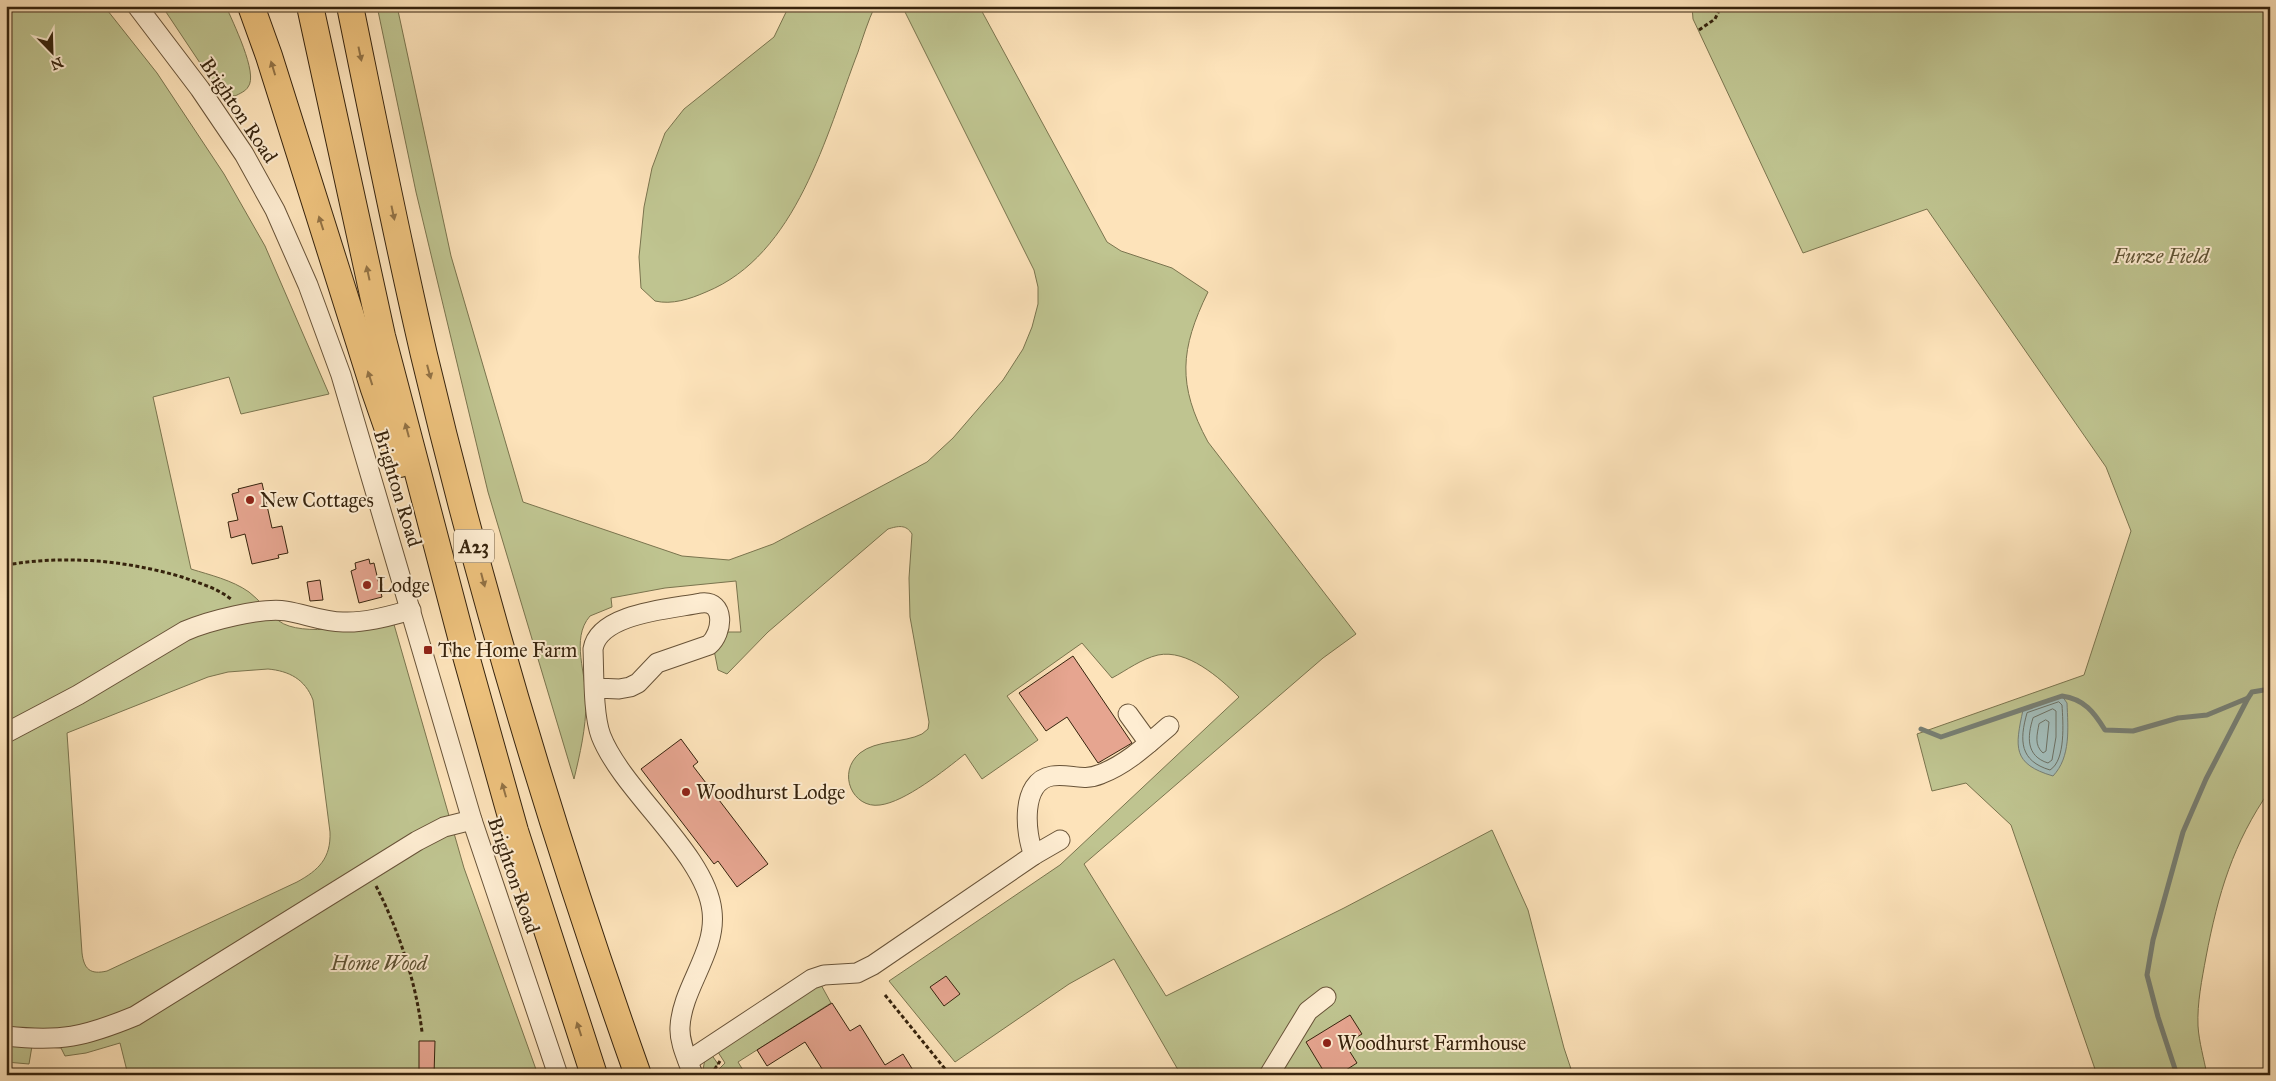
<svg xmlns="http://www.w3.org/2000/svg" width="2276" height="1081" viewBox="0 0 2276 1081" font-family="'IM FELL Great Primer',serif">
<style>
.green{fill:#bfc490;stroke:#7a744e;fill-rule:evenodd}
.water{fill:#a2bcb9;stroke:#777f74}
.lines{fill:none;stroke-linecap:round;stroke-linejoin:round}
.shore{stroke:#6c7063;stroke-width:1}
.stream{stroke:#777f74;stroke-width:5}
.building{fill:#e6a590;stroke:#36230d}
.minor-casing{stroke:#685338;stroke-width:21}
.highway-casing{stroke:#36230d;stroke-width:28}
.path{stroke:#36230d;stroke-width:3;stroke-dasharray:4 2.5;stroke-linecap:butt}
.minor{stroke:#feedd2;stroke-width:19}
.highway{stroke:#eec27d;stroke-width:26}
.oneway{fill:#927245}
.poi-dot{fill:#8f2418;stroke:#feedd2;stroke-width:2}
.labels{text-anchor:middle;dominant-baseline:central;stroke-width:4;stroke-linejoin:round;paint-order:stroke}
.shield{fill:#feedd2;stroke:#726048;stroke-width:1}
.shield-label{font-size:19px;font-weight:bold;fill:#36230d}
.street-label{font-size:20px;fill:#36230d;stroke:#feedd2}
.park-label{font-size:20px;font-style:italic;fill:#5f5334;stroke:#feedd2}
.poi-label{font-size:20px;fill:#36230d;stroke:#feedd2;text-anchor:start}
</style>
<rect width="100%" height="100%" fill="#fde3ba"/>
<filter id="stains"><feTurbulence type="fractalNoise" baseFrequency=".004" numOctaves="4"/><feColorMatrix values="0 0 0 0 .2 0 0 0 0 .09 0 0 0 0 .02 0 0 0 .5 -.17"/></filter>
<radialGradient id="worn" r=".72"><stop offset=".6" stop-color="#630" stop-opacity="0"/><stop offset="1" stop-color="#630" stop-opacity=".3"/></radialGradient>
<g class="green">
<path d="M6,6H104L157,73L224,174L265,246L329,394L241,414L229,377L153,397L191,569C210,575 232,580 249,592C260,600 268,613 279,621C301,638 366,625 393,621L464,868L538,1075H128L120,1043L86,1053L65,1056L61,1048L32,1046L29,1064L6,1062ZM268,669C289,671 305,679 313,700L330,832C331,858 319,870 297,882L107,971C90,975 84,969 82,953L67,733L208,677L228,672Z"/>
<path d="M162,6H226C232,21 259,74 248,87C246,91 239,94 235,96L224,93L212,81Z"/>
<path d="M377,6H397L451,256L523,502L682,556L729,560L773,544L927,462L953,438L1003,380L1023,349L1032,327L1038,304V287L1034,270L902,6H979L1107,242L1121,251L1172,268L1208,292C1180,349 1177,385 1208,442L1356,634L1323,658L1084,864L1166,996L1344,908L1492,830L1528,910L1564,1048L1573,1075H1181L1114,959L1069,984L955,1062L889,981L1060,865L1239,697C1219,677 1187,649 1158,655C1141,659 1127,670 1112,678L1082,643L1007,696L1038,740L982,779L965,754C945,770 905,802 880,805C853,809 836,773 860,753C876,740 904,743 922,734L928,729L929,722L910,617L909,578L912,534C906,524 898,526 888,529L768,632L727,674L718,670L714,650L726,632H741L736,581L665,588L611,598L612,607L590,616C570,639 587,675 586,702C586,728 580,754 574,779L488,492L416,192Z"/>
<path d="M789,6H875C868,21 863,37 858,52C826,135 797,255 706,292C690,299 672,305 655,301L641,288L639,257L644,207L652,168L665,133L684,109L774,37Z"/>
<path d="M1692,6H2270V790C2233,843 2218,894 2206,957C2202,979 2197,1003 2198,1026C2199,1042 2204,1059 2207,1075H2097L2011,825L1966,783L1932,791L1917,734L2084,675L2131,531L2106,467L1927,209L1803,253L1693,19Z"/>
<path d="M820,983L831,1003L738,1062L746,1075H713L725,1063L716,1049Z"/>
<path d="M711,1054L718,1064L709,1075H702L705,1059Z"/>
</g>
<path class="water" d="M2062,696L2067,703C2068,728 2071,757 2053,776C2012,764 2015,747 2023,710Z"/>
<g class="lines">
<g class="shore">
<path d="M2059,702L2062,705C2063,722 2066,760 2050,770C2020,761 2019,741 2027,713Z"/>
<path d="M2053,709L2056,711V737L2052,760L2048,763C2026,756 2027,737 2033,718Z"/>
<path d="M2046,720L2049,722L2046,751L2043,753C2034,745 2037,735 2039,724Z"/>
</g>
<g class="stream">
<path d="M1921,729L1941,737L2062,696C2084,699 2094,712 2105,730L2133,731L2178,718L2207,715L2248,698L2252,692L2270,689"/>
<path d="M2177,1075L2158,1017L2147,975L2153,940L2183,832L2206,779L2248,698"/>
</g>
</g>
<g class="building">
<path d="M262,483L272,528L282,526L288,553L278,555L279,558L252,564L245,534L231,538L228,522L238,520L232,494L239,492L238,489Z"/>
<path d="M369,559L370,564L374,563L382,597L359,603L351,571L356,569L355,563Z"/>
<path d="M320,580L323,600L310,601L307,582Z"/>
<path d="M1073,656L1132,743L1098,763L1067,717L1046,731L1019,693Z"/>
<path d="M681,739L698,762L693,766L768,864L737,887L718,861L714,864L641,769Z"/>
<path d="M946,976L960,994L944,1006L930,987Z"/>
<path d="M832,1003L850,1031L860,1025L885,1065L903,1054L916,1075H826L805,1042L767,1066L757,1050Z"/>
<path d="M1350,1015L1362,1034L1345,1044L1357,1063L1338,1075H1326L1306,1042Z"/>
<path d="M419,1041H435L434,1075H419Z"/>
</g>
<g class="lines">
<defs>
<g id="minor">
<path d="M137,6L200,89L244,154L275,210L308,285L341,375L472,820L558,1075"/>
<path d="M596,688L619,689L630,687L638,683L657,663L709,645C723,633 726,600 701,603C671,609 599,613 593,649C594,672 593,715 601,736C623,792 706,854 712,911C717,952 682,987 680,1027C679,1043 688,1060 693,1075"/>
<path d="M1128,714L1149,743"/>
<path d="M6,733L78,695L185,631C208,621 262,607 286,611C305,614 323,622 343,622C366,623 389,616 411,610"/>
<path d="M1034,855C1025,834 1020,781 1052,776C1070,773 1082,782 1101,774C1127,764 1148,744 1169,726"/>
<path d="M6,1036C61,1042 84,1037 135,1016L417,841L444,827L472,820"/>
<path d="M688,1061L812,979L824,975L857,973L873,965L1034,855L1060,840"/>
<path d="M1269,1075L1308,1011L1326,997"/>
</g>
<g id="highway">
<path d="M251,6L269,56L374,389L400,464"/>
<path d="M310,6L382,336L466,656L515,831L594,1075"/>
<path d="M350,6C374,123 397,239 424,355C482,598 554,839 638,1075"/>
</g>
</defs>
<use href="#minor" class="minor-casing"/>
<use href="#highway" class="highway-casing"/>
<g class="path">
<path d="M1699,30L1715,19L1721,6"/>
<path d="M6,565C66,555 124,560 182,577C199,583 217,588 231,599"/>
<path d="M376,886C399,931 416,982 422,1032"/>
<path d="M885,995L950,1075"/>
<path d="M711,1075L720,1061"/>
</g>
<use href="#minor" class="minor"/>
<use href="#highway" class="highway"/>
</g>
<defs><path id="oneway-solid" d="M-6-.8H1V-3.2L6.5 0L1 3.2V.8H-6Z" transform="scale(1.25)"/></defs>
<g class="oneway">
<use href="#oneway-solid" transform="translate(360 54) rotate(78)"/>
<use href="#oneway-solid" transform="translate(273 68) rotate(-107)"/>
<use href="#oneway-solid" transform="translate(393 213) rotate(78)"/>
<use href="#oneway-solid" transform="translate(321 223) rotate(-108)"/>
<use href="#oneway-solid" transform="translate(368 273) rotate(-102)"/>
<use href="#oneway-solid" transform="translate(429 372) rotate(75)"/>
<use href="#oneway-solid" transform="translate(370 378) rotate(-108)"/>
<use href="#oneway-solid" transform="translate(407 430) rotate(-105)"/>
<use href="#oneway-solid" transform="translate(483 580) rotate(75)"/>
<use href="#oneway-solid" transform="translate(504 790) rotate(-106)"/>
<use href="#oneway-solid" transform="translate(579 1029) rotate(-108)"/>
</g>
<g class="poi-dot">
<circle cx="250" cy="500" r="5"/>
<circle cx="367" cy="585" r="5"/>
<rect x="423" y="645" width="10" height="10" rx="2.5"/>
<circle cx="686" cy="792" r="5"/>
<circle cx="1327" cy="1043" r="5"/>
</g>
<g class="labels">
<rect class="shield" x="454" y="529.5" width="40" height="33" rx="4"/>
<g class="shield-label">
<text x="474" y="546">A23</text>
</g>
<g class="street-label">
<text transform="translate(239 110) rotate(56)">Brighton Road</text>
<text transform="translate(398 488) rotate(73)">Brighton Road</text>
<text transform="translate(514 875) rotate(71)">Brighton Road</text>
</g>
<g class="park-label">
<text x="2161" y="256">Furze Field</text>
<text x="379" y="963">Home Wood</text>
</g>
<g class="poi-label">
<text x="260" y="500">New Cottages</text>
<text x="377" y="585">Lodge</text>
<text x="438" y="650">The Home Farm</text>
<text x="696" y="792">Woodhurst Lodge</text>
<text x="1337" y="1043">Woodhurst Farmhouse</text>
</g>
</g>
<rect width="2276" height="1081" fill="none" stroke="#fde3ba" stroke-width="25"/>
<rect x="8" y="8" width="2261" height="1066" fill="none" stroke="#36230d" stroke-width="2.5"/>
<rect x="12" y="12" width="2251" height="1056" fill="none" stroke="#36230d"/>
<g transform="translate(52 52) rotate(157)" stroke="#feedd2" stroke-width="4" paint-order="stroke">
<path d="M0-4L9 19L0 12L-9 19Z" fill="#36230d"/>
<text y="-8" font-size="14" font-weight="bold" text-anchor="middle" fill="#36230d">N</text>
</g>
<rect width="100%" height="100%" filter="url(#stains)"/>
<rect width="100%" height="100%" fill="url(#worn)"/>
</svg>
